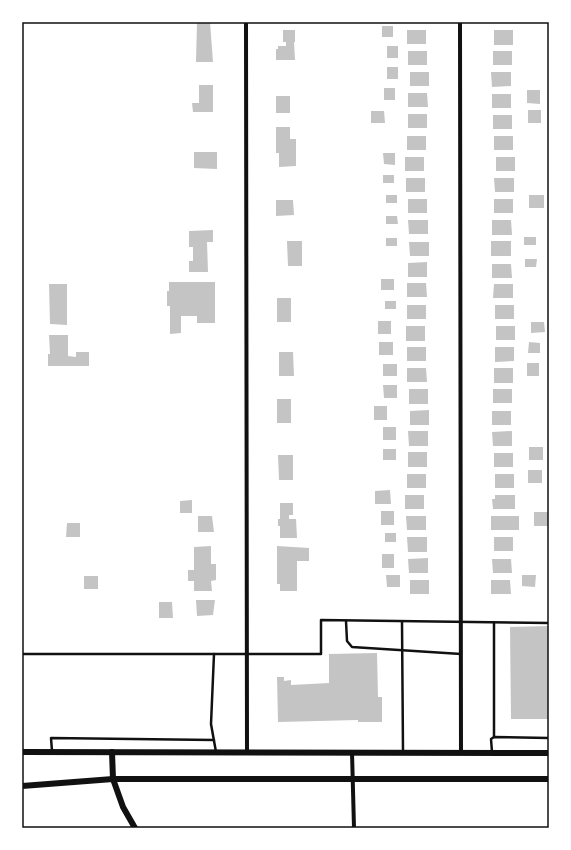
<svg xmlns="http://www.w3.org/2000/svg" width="571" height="850" viewBox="0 0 571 850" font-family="Overpass,sans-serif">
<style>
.building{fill:#c4c4c4}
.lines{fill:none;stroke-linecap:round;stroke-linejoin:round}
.service{stroke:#111;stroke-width:2.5}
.minor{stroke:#111;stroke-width:4}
.tertiary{stroke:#111;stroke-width:6}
.neatline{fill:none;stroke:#111;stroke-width:1.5}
</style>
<rect width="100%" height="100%" fill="#fff"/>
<g class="building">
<path d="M197,22H210L213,62H196Z"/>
<rect x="382" y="26" width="11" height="11"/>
<path d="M283,30H295V42H294L295,60H276V49H278V46H286V42H283Z"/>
<rect x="407" y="30" width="19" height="14"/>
<rect x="494" y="30" width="19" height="15"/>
<rect x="387" y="46" width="11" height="12"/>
<rect x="408" y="51" width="19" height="14"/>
<rect x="493" y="51" width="19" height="14"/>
<rect x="387" y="67" width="11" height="12"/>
<rect x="410" y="72" width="19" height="14"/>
<path d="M491,72H511V86L492,87Z"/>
<path d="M199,85H213V112H193L192,103H199Z"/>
<rect x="384" y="88" width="11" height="12"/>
<path d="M527,90H540V104L527,103Z"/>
<path d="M408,93H427L428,107H408Z"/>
<rect x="492" y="94" width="19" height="14"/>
<rect x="276" y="96" width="14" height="17"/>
<rect x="528" y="110" width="13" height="13"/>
<path d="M371,111H384L385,123H371Z"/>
<rect x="408" y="114" width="19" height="14"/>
<rect x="493" y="115" width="19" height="14"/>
<path d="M276,127H290V139H296V166L279,167V153H276Z"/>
<rect x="407" y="136" width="19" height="14"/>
<rect x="494" y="136" width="19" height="14"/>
<path d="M194,152H217V169L194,168Z"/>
<path d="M383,153H395V165L384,164Z"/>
<rect x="405" y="157" width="19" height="14"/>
<rect x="496" y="157" width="19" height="14"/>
<rect x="383" y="175" width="11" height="8"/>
<rect x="406" y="178" width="19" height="14"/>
<path d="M494,178H514V192H495Z"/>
<rect x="386" y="195" width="11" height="8"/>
<rect x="529" y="195" width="15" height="13"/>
<rect x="408" y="199" width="19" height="14"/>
<rect x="494" y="199" width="19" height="14"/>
<path d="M276,200H293L294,215L276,216Z"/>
<path d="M386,216H397L398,224H386Z"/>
<path d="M408,220H428V234H409Z"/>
<path d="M492,220H511L512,235H492Z"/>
<path d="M213,230V242H207L208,272H189V261H193V247H189V231Z"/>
<rect x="524" y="237" width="12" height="8"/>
<rect x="386" y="238" width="11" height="8"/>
<path d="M287,241H302V266H288Z"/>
<rect x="491" y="241" width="20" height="15"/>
<path d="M409,242H429V256H410Z"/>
<path d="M525,259H537L536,267H525Z"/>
<path d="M427,262V277H408V263Z"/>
<path d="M492,264H511L512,278H492Z"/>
<rect x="381" y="279" width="13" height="11"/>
<path d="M169,282H215V323H197V316H181V333L170,334V306H167V291H169Z"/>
<path d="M407,283H426L427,297H407Z"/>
<path d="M49,284H67V325L50,324Z"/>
<path d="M494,284H513V298H493Z"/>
<rect x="277" y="298" width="14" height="24"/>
<rect x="385" y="301" width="11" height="8"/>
<rect x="407" y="305" width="19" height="14"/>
<rect x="495" y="305" width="19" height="14"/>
<rect x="378" y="321" width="13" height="13"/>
<path d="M531,322H544L545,332L531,333Z"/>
<rect x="406" y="326" width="19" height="15"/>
<rect x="496" y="326" width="19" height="14"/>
<path d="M49,335H68V356L76,357V352H89V366H48V354H50Z"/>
<rect x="379" y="342" width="14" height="13"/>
<path d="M529,342L540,343V353H528Z"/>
<rect x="407" y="347" width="19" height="14"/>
<path d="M495,347H514V361L495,362Z"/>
<path d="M279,352H293L294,376H279Z"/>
<rect x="527" y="363" width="12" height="13"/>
<rect x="383" y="364" width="14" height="12"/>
<path d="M407,368H426L427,382H407Z"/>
<rect x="494" y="368" width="19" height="15"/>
<path d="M383,385H397V398H384Z"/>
<rect x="409" y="389" width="19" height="15"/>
<rect x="493" y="389" width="19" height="14"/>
<rect x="277" y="399" width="14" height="24"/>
<rect x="374" y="406" width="13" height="14"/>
<path d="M429,410V425H410V411Z"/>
<rect x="492" y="411" width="19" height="14"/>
<rect x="383" y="427" width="13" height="13"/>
<path d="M408,431H428V446H409Z"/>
<path d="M512,431V446H493L492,432Z"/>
<rect x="529" y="447" width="14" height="13"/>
<rect x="383" y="449" width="13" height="11"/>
<rect x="408" y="452" width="19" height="15"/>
<rect x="494" y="453" width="19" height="14"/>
<path d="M278,455H293V480H279Z"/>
<rect x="528" y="470" width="14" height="13"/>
<rect x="407" y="474" width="19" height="14"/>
<rect x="495" y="474" width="19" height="14"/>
<path d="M390,490L391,504H375V491Z"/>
<rect x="405" y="495" width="19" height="14"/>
<path d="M495,495H515V509H493L492,499H495Z"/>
<path d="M192,500V513H180V501Z"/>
<path d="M280,503H293V515H289V519H296L297,538H280V526H278V519H280Z"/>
<rect x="381" y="511" width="13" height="14"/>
<rect x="534" y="512" width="14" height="14"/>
<path d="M198,516H212L214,532H198Z"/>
<path d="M406,516H426V530H407Z"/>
<rect x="491" y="516" width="28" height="14"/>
<path d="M67,523H80V537H66Z"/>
<rect x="385" y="533" width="11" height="9"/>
<path d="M407,537H427V552H408Z"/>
<rect x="494" y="537" width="19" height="14"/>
<path d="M211,546V564H216V580L211,581L212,591H194V581H188V570H194V547Z"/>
<path d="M277,546L309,548V561H297V591H280V584H277Z"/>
<rect x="382" y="554" width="12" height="14"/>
<path d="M428,558V573H409L408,559Z"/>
<path d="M492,559H511L512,573H493Z"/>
<path d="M386,575H400V587H387Z"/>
<path d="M522,575H536L535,587L522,586Z"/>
<rect x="84" y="576" width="14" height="13"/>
<rect x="410" y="580" width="19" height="14"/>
<path d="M491,580H510L511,594H491Z"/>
<path d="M196,600H215L213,615L197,616Z"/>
<path d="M159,602H172L173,618H159Z"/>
<path d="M549,626V719H511L510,627Z"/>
<path d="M377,653L378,697H382V722H358V720L278,722L277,677H284V681L291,680V685L329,683V654Z"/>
</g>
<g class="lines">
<g class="service">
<path d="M346,621L347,641L352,647L461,654"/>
<path d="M402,622L403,752"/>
<path d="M494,623V737"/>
<path d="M22,654H321V620L549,623"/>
<path d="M214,654L211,724L216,752"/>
<path d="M52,751L51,738L214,740"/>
<path d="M492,752L491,739L494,737L549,738"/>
</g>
<g class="minor">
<path d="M246,22L247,752"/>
<path d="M460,22L461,753"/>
<path d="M352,752L354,828"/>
</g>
<g class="tertiary">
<path d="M22,752L549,753"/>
<path d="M112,752L113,779L123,807L135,828"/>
<path d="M22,786L113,779H549"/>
</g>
</g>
<rect width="571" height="850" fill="none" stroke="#ffffff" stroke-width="46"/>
<rect x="23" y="23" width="525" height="804" class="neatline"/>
</svg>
